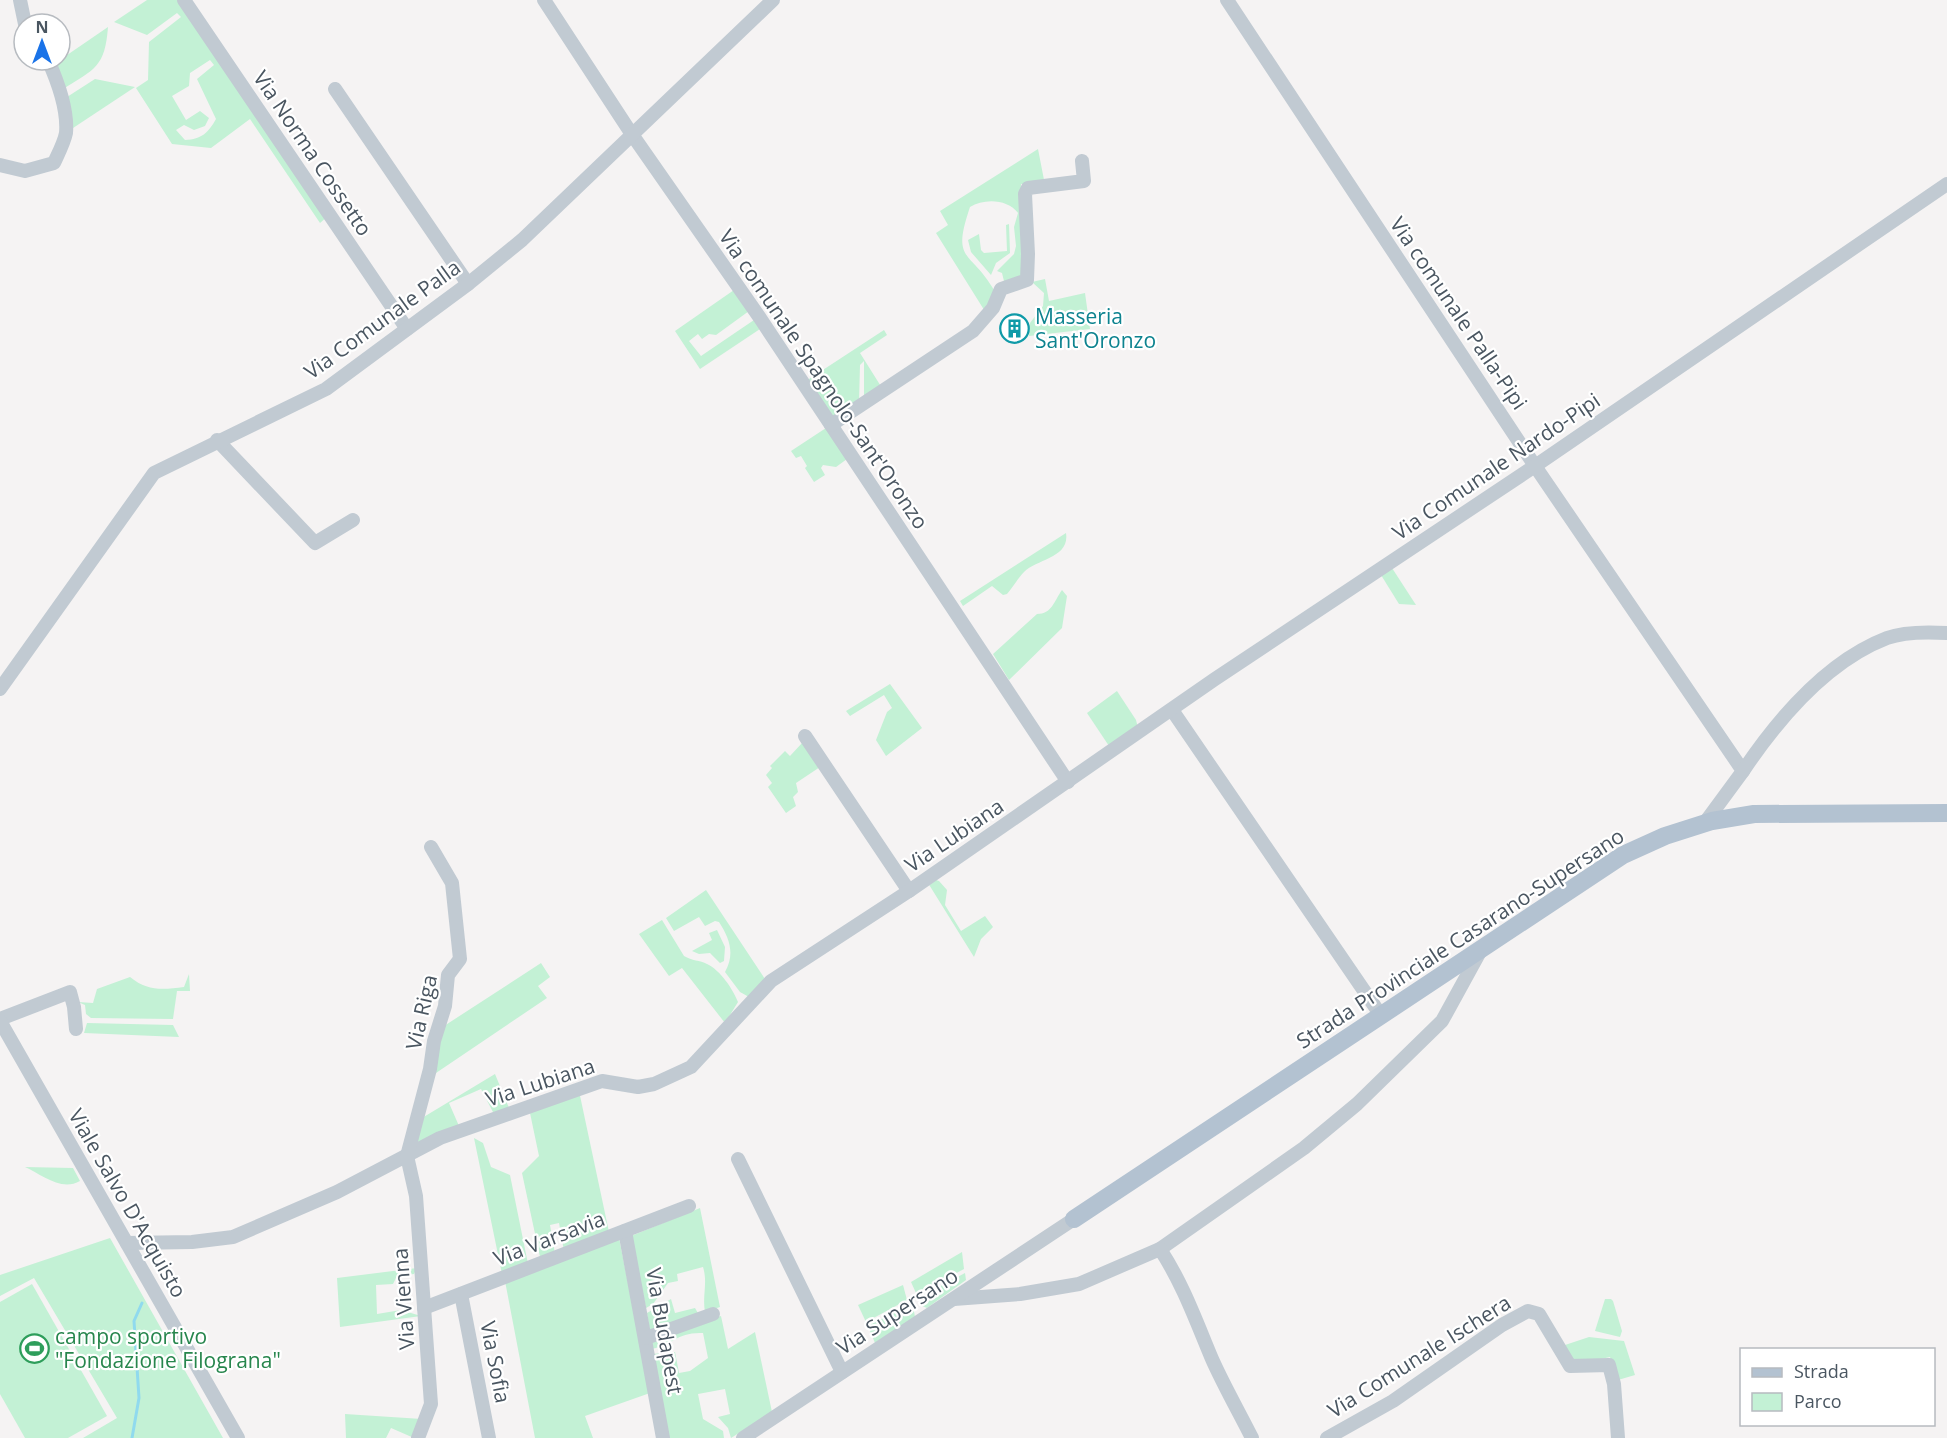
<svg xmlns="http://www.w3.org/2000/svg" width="1947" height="1438" viewBox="0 0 1947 1438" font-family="'Open Sans',sans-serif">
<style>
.green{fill:#c3f1d5;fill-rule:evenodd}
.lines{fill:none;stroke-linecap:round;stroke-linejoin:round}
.stream{stroke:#90daee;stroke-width:3}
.minor{stroke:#c1cad2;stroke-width:14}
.major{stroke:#b3c2d1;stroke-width:18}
.labels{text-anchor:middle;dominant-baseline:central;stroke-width:4.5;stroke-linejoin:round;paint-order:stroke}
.street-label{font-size:21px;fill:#4a5661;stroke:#fff}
.culture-label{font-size:21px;fill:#0d838f;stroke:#fff;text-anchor:start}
.leisure-label{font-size:21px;fill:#27864d;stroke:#fff;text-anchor:start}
</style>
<rect width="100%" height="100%" fill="#f5f3f3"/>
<g class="green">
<path d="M147,0H181L328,216L320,223L250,119L211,148L172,144L136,88L148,80L149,42L181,17L177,13L147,35L114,22ZM210,60L214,65L197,79L216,119C208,133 202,139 185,140L176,130L184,125L194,130L205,126L209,118L200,111L186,120L172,96L189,86L190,73Z"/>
<path d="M108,27C105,67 95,69 63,89L54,64Z"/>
<path d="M95,79L135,87L70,130L67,97Z"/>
<path d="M1038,149L1045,185L1021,184L1027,273L1005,285L1002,273L997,271L1014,254L1016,246L1014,227L1018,213C1008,199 984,198 970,207C951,263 970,249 994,290L986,313L936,233L948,225L940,211Z"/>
<path d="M1009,224L1010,253L996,263L991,275L971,252L968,240L979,234L981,250L984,253L1007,251L1006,225Z"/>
<path d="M1045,279L1049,301L1085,293L1090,329L1029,336L1030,323L1043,306L1044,293L1032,282Z"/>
<path d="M734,290L749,311L716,335L709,334L702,339L698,334L689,341L701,356L754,320L760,329L700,369L675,331Z"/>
<path d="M884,330L887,335L860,353L882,388L864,399V361L860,365L859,403L833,420L806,381Z"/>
<path d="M826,428L847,459L836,467L823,465L821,468L825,475L814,482L805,468L807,466L801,456L796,458L791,451Z"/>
<path d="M1066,533C1070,558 1037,559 1024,572C1018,578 1013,587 1007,594L1003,595L992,586L963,606L960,601Z"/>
<path d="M1392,568L1416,605L1399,604L1381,575Z"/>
<path d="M1062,590L1067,596L1062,628L1009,680L993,654L1037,614C1052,614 1054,601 1062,590Z"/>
<path d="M890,684L922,728L886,756L876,740L887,712L892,708L884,695L850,716L846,711Z"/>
<path d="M1117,691L1136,720L1138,728L1109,746L1087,713Z"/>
<path d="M803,742L820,767L796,783L798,792L793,797L796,806L786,813L768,787L772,783L766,775L772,768L770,766L785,751L790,756Z"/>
<path d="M933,879L939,881L947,890L945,905L961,931L985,916L993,927L981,939L974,957L928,883Z"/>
<path d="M706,890L765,979L749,997L740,992L725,972C735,954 730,939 719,922L715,921L705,926L699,917L674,931L666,918Z"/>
<path d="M662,920L684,956C692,961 700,960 707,964C720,970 733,989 738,1002L725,1023L682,968L669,976L639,934Z"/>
<path d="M717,930L725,947L724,961L720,963L710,953L699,954L692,951L712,940L709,933Z"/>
<path d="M541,963L550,977L538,986L547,998L433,1075L441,1028Z"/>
<path d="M189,974L190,991H177L173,1019L91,1018L86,1014L85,1005L78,1002L93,1003L97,989L130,977C147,991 162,990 184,987Z"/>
<path d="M87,1023L173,1025L179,1037L84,1033Z"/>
<path d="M495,1074L509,1108L494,1114L481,1089L449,1103L459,1126L413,1148L422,1118Z"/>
<path d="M579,1091L609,1232L564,1251L559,1223L550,1225L555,1254L540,1257L522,1173L539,1156L530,1113Z"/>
<path d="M474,1138L483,1143L491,1167L510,1175L527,1259L528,1263L502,1274Z"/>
<path d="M25,1167L73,1168L80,1181C61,1192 41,1174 25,1167Z"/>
<path d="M700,1208L720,1307L705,1312C702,1296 708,1283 703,1267L677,1274L678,1281L668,1283L653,1304L646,1308L631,1236Z"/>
<path d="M110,1238L223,1438H83L117,1418L34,1278L0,1296V1275Z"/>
<path d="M619,1238L650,1393L585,1416L593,1438H535L505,1281Z"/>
<path d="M962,1252L964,1269L919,1293H916L911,1282Z"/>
<path d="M417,1268L414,1274L397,1276L393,1284L376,1285L377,1314L401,1310L421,1316L340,1327L337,1278Z"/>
<path d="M965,1273L966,1280L927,1308L920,1305L922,1296Z"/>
<path d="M32,1284L107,1416L68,1438H25L0,1394V1302Z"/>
<path d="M903,1285L907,1300L866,1322L858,1305Z"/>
<path d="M671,1299L675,1313L695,1308L699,1315L650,1332L647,1313Z"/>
<path d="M1605,1299H1611L1613,1301L1622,1331L1620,1337L1595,1331Z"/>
<path d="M908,1305L913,1306L915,1317L875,1343L868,1326Z"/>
<path d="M721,1316L728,1349L755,1332L772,1412L731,1438L728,1428L718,1417L730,1414L725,1389L698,1394L703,1419L723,1431L724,1438H666L652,1354L675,1352L679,1373L690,1371L708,1358L703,1333C676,1332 674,1345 651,1349L649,1341Z"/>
<path d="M1589,1337L1624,1341L1635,1375L1618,1380L1610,1357L1583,1363L1569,1361L1565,1345Z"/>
<path d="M345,1414L422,1419L414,1438L391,1428L386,1438H346Z"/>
</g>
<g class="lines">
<path class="stream" d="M132,1438L139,1398L134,1321L142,1303"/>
<g class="minor">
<path d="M20,0L25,24"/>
<path d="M184,0L407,329"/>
<path d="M544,0L631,133L760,318L1068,782"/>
<path d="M1227,0L1535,466L1743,771L1704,824"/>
<path d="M335,89L468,284"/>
<path d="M0,165L25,171L54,163C58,154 64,143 66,133C68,110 57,80 48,60"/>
<path d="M831,425L973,331L993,308L1001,289L1027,280L1028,254L1025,194L1028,188L1084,181L1082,161"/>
<path d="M217,440L315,543L353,520"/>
<path d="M0,689L154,473L326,389L468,284L522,240L773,0"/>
<path d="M1172,710L1380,1014"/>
<path d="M805,736L909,891"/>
<path d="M1743,771C1778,719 1827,661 1887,638C1903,632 1930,632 1947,633"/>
<path d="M0,1019L70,992L74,1007L76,1029"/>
<path d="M0,1021L238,1438"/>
<path d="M738,1159L842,1372"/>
<path d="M625,1231L663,1438"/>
<path d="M127,1243L192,1242L233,1237L337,1192L440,1138L602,1081L638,1087L654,1084L691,1067L771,981L909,891L1215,679L1535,466L1947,184"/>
<path d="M1160,1249L1304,1148L1357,1104L1442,1021L1481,950"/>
<path d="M461,1294L489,1438"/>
<path d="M954,1299L1020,1294L1079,1284L1160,1249C1183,1284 1196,1321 1212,1359C1224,1386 1239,1412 1252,1438"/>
<path d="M424,1308L689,1206"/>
<path d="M646,1338L713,1314"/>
<path d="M418,1438L431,1404L416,1196L407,1156L430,1069L434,1041L445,1006L448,975L460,959L452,883L431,847"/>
<path d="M743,1438L1074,1219"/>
<path d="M1327,1438L1393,1401L1502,1325L1528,1311L1539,1314L1570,1366L1609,1365L1614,1384L1618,1438"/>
</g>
<path class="major" d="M1074,1219L1623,855L1665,836L1712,821L1754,814L1947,813"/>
</g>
<defs>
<symbol id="building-ring" viewBox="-11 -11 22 22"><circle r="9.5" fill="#fff" stroke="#0f9aa8" stroke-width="1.5"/><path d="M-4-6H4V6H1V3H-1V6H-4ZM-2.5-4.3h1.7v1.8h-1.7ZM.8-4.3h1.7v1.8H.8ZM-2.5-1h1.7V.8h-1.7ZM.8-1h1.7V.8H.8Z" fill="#0f9aa8"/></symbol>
<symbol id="stadium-ring" viewBox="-11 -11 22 22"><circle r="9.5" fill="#fff" stroke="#2e9e5b" stroke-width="1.5"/><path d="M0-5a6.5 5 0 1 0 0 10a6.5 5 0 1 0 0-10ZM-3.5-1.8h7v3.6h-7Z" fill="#2e9e5b"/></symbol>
</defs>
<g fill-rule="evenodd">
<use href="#building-ring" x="998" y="312" width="33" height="33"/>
<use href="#stadium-ring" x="18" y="1332" width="33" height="33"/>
</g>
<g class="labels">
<g class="street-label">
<text transform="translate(313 153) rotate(56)">Via Norma Cossetto</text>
<text transform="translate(1459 313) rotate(56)">Via comunale Palla-Pipi</text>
<text transform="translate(382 319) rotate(-36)">Via Comunale Palla</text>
<text transform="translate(824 379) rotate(56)">Via comunale Spagnolo-Sant'Oronzo</text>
<text transform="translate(1496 466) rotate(-34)">Via Comunale Nardo-Pipi</text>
<text transform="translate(954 835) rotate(-34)">Via Lubiana</text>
<text transform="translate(1460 938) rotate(-33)">Strada Provinciale Casarano-Supersano</text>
<text transform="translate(421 1012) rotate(-77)">Via Riga</text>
<text transform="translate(540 1082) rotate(-18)">Via Lubiana</text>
<text transform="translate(128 1203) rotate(60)">Viale Salvo D'Acquisto</text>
<text transform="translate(549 1238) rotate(-21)">Via Varsavia</text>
<text transform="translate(403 1299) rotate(-94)">Via Vienna</text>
<text transform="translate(897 1311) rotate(-33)">Via Supersano</text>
<text transform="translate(665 1331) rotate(80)">Via Budapest</text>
<text transform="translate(1419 1356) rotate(-32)">Via Comunale Ischera</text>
<text transform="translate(496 1362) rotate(79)">Via Sofia</text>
</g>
<g class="culture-label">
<text x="1035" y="316">Masseria<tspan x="1035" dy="24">Sant'Oronzo</tspan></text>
</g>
<g class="leisure-label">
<text x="55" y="1336">campo sportivo<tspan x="55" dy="24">"Fondazione Filograna"</tspan></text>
</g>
</g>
<rect x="1740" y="1348" width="195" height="78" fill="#ffffff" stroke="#b7bbc0" stroke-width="1.5"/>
<rect x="1752" y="1368" width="30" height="9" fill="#b3c2d1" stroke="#b7bbc0" stroke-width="1.5"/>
<text x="1794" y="1378" font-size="18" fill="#4a5661">Strada</text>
<rect x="1752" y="1393" width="30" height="18" fill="#c3f1d5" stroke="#b7bbc0" stroke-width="1.5"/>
<text x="1794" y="1408" font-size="18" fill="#4a5661">Parco</text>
<g transform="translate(42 42)"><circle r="28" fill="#ffffff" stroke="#b7bbc0" stroke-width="1.5"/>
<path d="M0-4.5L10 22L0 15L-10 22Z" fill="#1a73e8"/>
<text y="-9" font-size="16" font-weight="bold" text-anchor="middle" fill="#4a5661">N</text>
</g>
</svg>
